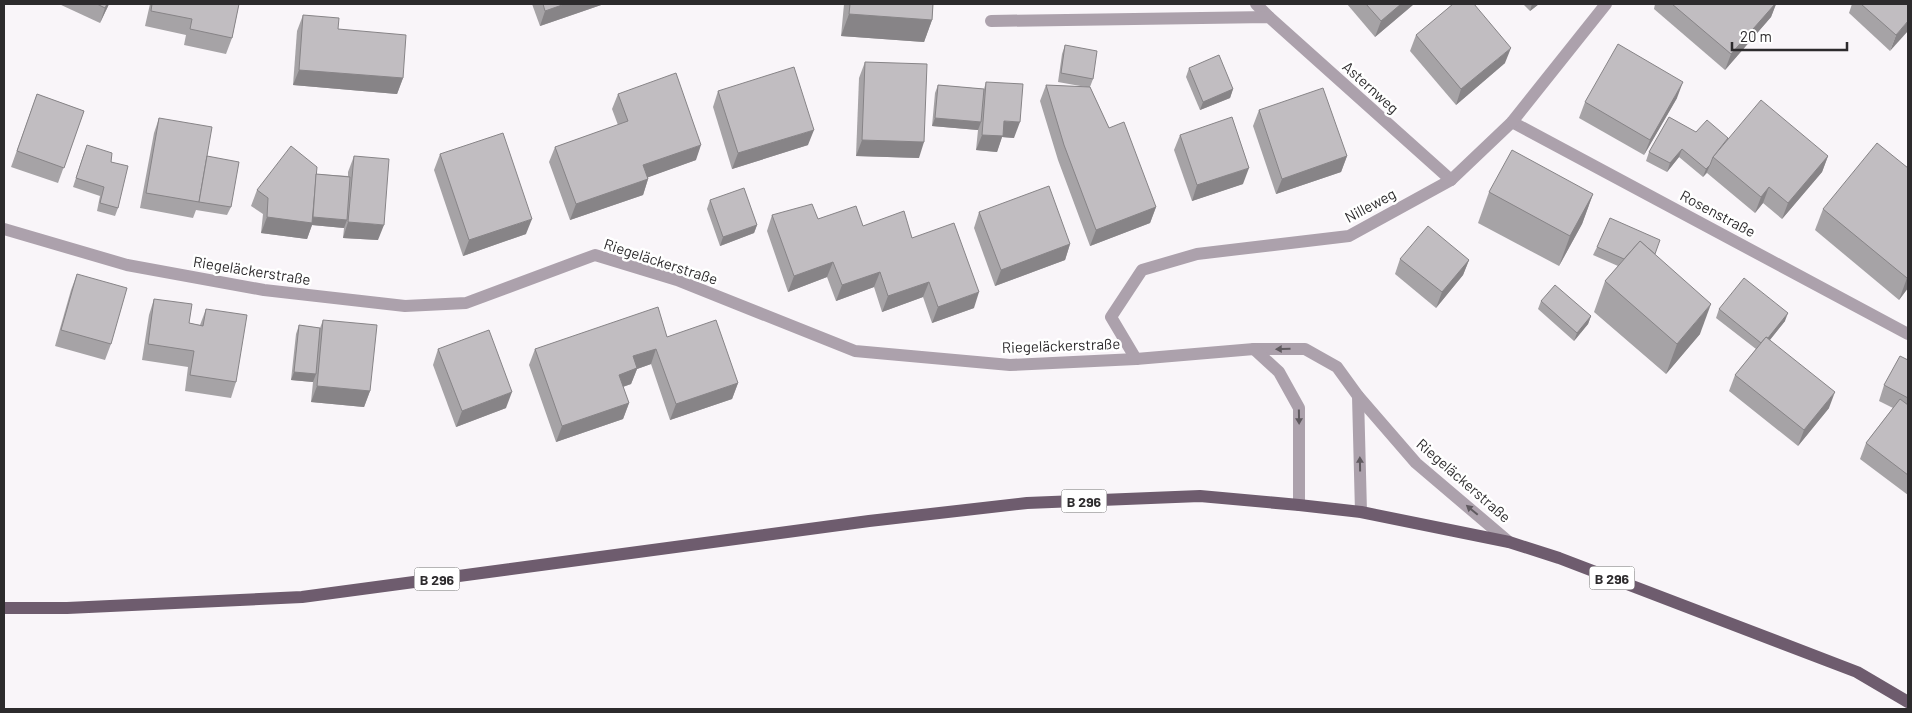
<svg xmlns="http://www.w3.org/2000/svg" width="1912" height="713" viewBox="0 0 1912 713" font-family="Barlow,sans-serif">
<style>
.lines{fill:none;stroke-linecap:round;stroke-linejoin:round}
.street{stroke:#aca1ac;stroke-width:12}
.primary{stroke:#6e5c6e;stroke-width:12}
.wall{fill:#a6a3a6}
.shaded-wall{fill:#878487}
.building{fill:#c1bdc1;stroke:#878487}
.oneway{fill:#605a60}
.labels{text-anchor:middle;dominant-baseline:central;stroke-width:5;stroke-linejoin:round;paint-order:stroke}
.shield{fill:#fff;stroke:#6c6b6c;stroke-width:1}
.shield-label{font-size:14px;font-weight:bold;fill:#2d2b2d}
.street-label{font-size:15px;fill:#2d2b2d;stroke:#fff}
</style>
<rect width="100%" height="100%" fill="#f9f5f9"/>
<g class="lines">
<g class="street">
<path d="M1256,4L1269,17"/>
<path d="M991,21L1269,17L1451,180"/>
<path d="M1512,122L1908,334"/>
<path d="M4,229L127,265L264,290L405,306L466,303L595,255L677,280L855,351L1010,365L1136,359L1254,349H1305L1337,367L1358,396L1361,512"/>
<path d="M1254,349L1279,372L1299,408V505"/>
<path d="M1136,359L1111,317L1142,270L1197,254L1349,236L1451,180L1512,122L1606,4"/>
<path d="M1358,396L1416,463L1509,542"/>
</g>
<path class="primary" d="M4,608H67L302,597L869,521L1027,503L1200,496L1299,505L1361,512L1509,542L1559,558L1857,672L1908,702"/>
</g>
<g class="wall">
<path d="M59,4H109L100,23Z"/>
<path d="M150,4H239L232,38L226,54L184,45L186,35L145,26Z"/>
<path d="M532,4H604L540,26Z"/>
<path d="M844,4H933L932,20L924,42L841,36Z"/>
<path d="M1347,4H1414L1375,37Z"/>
<path d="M1523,4H1539L1530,11Z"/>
<path d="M1655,4H1776L1771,17L1725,70L1654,9Z"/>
<path d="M1852,4H1908L1890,51L1849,13Z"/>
<path d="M303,15L338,29L403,78L397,94L293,85L297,31Z"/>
<path d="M1416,35L1505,63L1456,105L1410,51Z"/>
<path d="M1065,45L1093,79L1090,87L1109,128L1156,207L1150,223L1090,246L1058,160L1040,101L1046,85L1086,87L1058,82L1062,54Z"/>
<path d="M865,62L919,158L856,156L859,78Z"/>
<path d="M1189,68L1233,89L1230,98L1200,110L1186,77Z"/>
<path d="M986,82L1014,138L1002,137L997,152L976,150L978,130L932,126L935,93L938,85L984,89Z"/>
<path d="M718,91L808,145L732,169L713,107Z"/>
<path d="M37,94L84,111L58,183L11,167Z"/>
<path d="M618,94L696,160L648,177V179L643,195L570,220L549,162L555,147L618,125L612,109Z"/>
<path d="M1677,98L1644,155L1579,118L1585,102Z"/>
<path d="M1259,110L1347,156L1341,172L1276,194L1253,126Z"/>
<path d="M159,118L207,156L231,207L227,215L196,210L193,218L140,208L154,133Z"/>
<path d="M1180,135L1243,184L1192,201L1174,150Z"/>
<path d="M1728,138L1828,156L1822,172L1782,219L1763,203L1755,213L1707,173L1703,177L1679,157L1667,172L1646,161L1649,152Z"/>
<path d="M84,153L111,162L118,208L115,216L97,211L100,196L73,187Z"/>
<path d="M440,154L526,234L463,256L434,170Z"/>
<path d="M354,156L378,240L343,238L344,228L312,225L307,239L261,233L263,214L251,206L257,190L316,174L348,176V172Z"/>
<path d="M1908,168V288L1899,300L1815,230L1823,209Z"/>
<path d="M1489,192L1593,194L1582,224L1559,266L1478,223Z"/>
<path d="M710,200L757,225L754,233L720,246L707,209Z"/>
<path d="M979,212L1070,244L1065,260L995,286L974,228Z"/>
<path d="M772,215L818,219L863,226L912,238L974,308L932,323L923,297L882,312L874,287L836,301L827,277L788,292L767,231Z"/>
<path d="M1597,247L1655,254L1700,334L1666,374L1594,312L1605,281L1618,266L1593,255Z"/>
<path d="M1400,259L1469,260L1463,275L1436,308L1395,274Z"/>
<path d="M77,274L111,344L105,360L55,346L71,290Z"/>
<path d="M154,299L189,323L200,325L206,309L236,382L231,398L185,391L188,367L142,360L149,315Z"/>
<path d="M1541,301L1591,316L1588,324L1574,341L1538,309Z"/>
<path d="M1719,309L1785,321L1770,340L1829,408L1798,446L1729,391L1735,375L1756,349L1716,318Z"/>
<path d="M323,320L370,391L364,407L311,402L313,382L291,380L296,334L299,325L320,328Z"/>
<path d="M667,337L738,383L732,399L670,420L651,364L637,369L631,384L623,387L629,403L623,419L556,442L529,365L535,349Z"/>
<path d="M438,349L506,408L456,427L433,365Z"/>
<path d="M1908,360V495L1860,459L1866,443L1893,408L1879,401L1884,385Z"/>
</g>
<g class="shaded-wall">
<path d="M107,4H109L100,23L105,8Z"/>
<path d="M565,4H604L540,26L545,11Z"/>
<path d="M1401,4H1414L1375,37L1381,21Z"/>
<path d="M1532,4H1539L1530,11Z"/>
<path d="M1775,4H1776L1771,17L1725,70L1731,54Z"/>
<path d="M849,14L932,20L924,42L841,36Z"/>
<path d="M1908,21V31L1890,51L1896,35Z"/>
<path d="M1511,48L1505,63L1456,105L1461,89Z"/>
<path d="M299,70L403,78L397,94L293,85Z"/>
<path d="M1683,82L1677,98L1644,155L1650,140Z"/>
<path d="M1233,89L1230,98L1200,110L1203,102Z"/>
<path d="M935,118L981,122L978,130L932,126Z"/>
<path d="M1004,121L1020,122L1014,138L1002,137L997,152L976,150L982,135Z"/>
<path d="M814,130L808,145L732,169L738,153Z"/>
<path d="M862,140L924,142L919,158L856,156Z"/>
<path d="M701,145L696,160L638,181L643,165Z"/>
<path d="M1682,149L1679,157L1667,172L1670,163Z"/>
<path d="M1347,156L1341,172L1276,194L1282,179Z"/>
<path d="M1828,156L1822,172L1782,219L1788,203Z"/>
<path d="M1710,165L1707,172L1703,177L1706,169Z"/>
<path d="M1249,168L1243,184L1192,201L1197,185Z"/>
<path d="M648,179L643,195L570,220L576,204Z"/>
<path d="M1769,187L1763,203L1755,213L1761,197Z"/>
<path d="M1593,194L1582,224L1559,266L1570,236Z"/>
<path d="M1156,207L1150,223L1090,246L1096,230Z"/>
<path d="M267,217H311L347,220L344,228L312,225L307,239L261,233Z"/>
<path d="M532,219L526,234L463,256L469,240Z"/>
<path d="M348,222L384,225L378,240L343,238Z"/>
<path d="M757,225L754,233L720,246L723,237Z"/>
<path d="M1070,244L1065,260L995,286L1001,270Z"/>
<path d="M1469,260L1463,275L1436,308L1442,292Z"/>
<path d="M833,262L827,277L788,292L794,276Z"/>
<path d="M880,272L874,287L836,301L842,285Z"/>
<path d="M1908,277V288L1899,300L1907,278Z"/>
<path d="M929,282L923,297L882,312L888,296Z"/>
<path d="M979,292L974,308L932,323L938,307Z"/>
<path d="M1711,304L1700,334L1666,374L1677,344Z"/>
<path d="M1788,313L1785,321L1760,352L1763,344Z"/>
<path d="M1591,316L1588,324L1574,341L1577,333Z"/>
<path d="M656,349L651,364L637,369L631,384L613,390L619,375L633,356Z"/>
<path d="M294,372L316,374L313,382L291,380Z"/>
<path d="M738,383L732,399L670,420L676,404Z"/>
<path d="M317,386L370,391L364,407L311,402Z"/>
<path d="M512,392L506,408L456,427L462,411Z"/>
<path d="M1835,392L1829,408L1798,446L1804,430Z"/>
<path d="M629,403L623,419L556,442L562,426Z"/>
</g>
<g class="building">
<path d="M97,4H107L105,8Z"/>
<path d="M152,4H239L232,38L190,29L192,19L151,11Z"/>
<path d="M543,4H565L545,11Z"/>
<path d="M850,4H933L932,20L849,14Z"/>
<path d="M1366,4H1401L1381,21Z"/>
<path d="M1453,4H1474L1511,48L1461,89L1416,35Z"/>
<path d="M1672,4H1775L1731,54Z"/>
<path d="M1861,4H1908V21L1896,35Z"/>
<path d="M303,15L339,18L338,29L406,35L403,78L299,70Z"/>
<path d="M1618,44L1683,82L1650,140L1585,102Z"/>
<path d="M1065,45L1097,51L1093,79L1061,73Z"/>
<path d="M1219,55L1233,89L1203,102L1189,68Z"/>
<path d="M865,62L927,64L924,142L862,140Z"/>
<path d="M794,67L814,130L738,153L718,91Z"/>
<path d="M676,73L701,145L643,165L648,179L576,204L555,147L628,121L618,94Z"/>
<path d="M986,82L1023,84L1020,122L1004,121L1003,136L982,135Z"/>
<path d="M938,85L984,89L981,122L935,118Z"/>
<path d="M1046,85L1090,87L1109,128L1124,122L1156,207L1096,230L1064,145Z"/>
<path d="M1323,88L1347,156L1282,179L1259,110Z"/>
<path d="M37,94L84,111L64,168L17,151Z"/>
<path d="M1761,100L1828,156L1788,203L1769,187L1761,197L1713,157Z"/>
<path d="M1232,117L1249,168L1197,185L1180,135Z"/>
<path d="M1669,117L1696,132L1707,120L1728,138L1713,157L1710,165L1706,169L1682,149L1670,163L1649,152Z"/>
<path d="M159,118L212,127L199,202L146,193Z"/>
<path d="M503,133L532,219L469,240L440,154Z"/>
<path d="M1877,143L1908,168V277L1907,278L1823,209Z"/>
<path d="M87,145L112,153L111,162L128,166L118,208L100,203L104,187L76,178Z"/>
<path d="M291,146L317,167L312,223L267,217L268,198L257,190Z"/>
<path d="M1512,150L1593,194L1570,236L1489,192Z"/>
<path d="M207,156L239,162L231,207L199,202Z"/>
<path d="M354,156L389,159L384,225L348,222Z"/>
<path d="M316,174L350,177L347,220L313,217Z"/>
<path d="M1049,186L1070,244L1001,270L979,212Z"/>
<path d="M744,188L757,225L723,237L710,200Z"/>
<path d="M812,204L818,219L856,206L863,226L904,211L912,238L954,223L979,292L938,307L929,282L888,296L880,272L842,285L833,262L794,276L772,215Z"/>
<path d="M1610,218L1660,240L1655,254L1640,241L1624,259L1597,247Z"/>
<path d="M1428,226L1469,260L1442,292L1400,259Z"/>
<path d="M1640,241L1711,304L1677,344L1605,281Z"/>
<path d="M77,274L127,288L111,344L61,330Z"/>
<path d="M1744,278L1788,313L1768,338L1766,337L1761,343L1719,309Z"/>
<path d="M1555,285L1591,316L1577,333L1541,301Z"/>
<path d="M154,299L192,304L189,323L203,326L206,309L247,315L236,382L190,375L194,351L148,344Z"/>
<path d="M658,307L667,337L716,320L738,383L676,404L656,349L633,356L637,368L619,375L629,403L562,426L535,349Z"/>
<path d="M323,320L377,325L370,391L317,386Z"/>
<path d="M299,325L320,328L316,374L294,372Z"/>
<path d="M489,330L512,392L462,411L438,349Z"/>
<path d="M1766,337L1835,392L1804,430L1735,375Z"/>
<path d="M1900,356L1908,360V398L1884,385Z"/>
<path d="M1900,399L1908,405V475L1866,443Z"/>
</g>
<defs><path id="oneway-solid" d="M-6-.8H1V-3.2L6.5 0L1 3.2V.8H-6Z" transform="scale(1.25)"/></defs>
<g class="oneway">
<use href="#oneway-solid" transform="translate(1283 349) rotate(179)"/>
<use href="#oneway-solid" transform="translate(1299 417) rotate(89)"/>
<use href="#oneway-solid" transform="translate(1360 464) rotate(-91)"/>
<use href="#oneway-solid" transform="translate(1472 510) rotate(-140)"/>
</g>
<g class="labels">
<g class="shield">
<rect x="1061.5" y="489.5" width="45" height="23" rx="4"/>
<rect x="1589.5" y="566.5" width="45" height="23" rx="4"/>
<rect x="414.5" y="567.5" width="45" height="23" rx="4"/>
</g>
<g class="shield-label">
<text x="1084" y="501">B 296</text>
<text x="1612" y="578">B 296</text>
<text x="437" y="579">B 296</text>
</g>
<g class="street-label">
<text transform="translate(1371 87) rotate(42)">Asternweg</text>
<text transform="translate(1370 205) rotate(-28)">Nilleweg</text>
<text transform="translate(1718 213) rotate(28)">Rosenstraße</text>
<text transform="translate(661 261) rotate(18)">Riegeläckerstraße</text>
<text transform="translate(252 270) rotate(9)">Riegeläckerstraße</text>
<text transform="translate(1061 345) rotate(-2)">Riegeläckerstraße</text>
<text transform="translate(1464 480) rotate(41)">Riegeläckerstraße</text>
</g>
</g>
<rect width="1912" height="713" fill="none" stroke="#2d2b2d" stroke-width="10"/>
<path d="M1732 42v8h115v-8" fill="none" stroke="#2d2b2d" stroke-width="2.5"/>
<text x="1740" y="42" font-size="15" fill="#2d2b2d" stroke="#ffffff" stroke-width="4" paint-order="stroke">20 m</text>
</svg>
